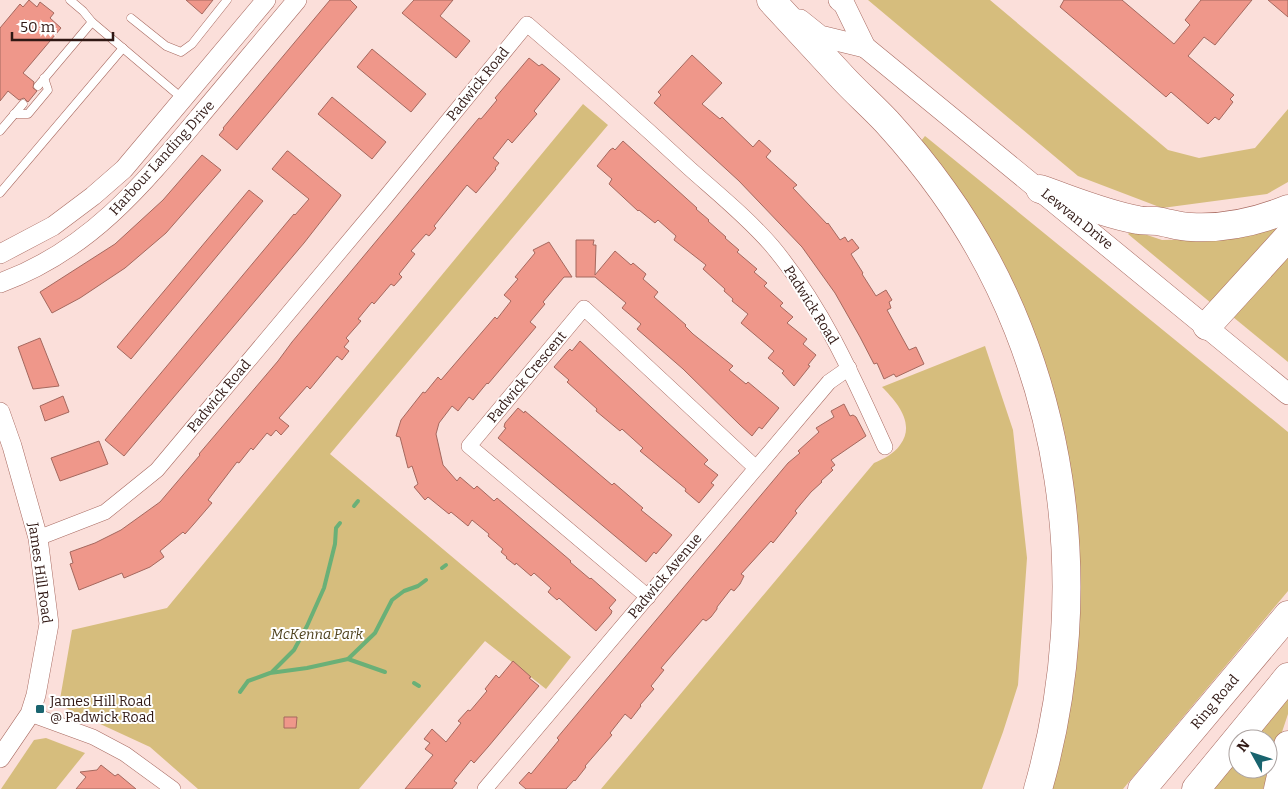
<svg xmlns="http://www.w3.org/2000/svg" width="1288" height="789" viewBox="0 0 1288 789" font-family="Bitter,serif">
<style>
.green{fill:#d6bd7d}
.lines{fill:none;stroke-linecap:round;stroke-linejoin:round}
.stream{stroke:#6ab077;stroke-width:4}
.building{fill:#ef978a;stroke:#a5685e}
.service-casing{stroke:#a86a61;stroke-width:9}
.minor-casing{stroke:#a86a61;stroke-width:16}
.tertiary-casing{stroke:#a86a61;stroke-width:20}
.secondary-casing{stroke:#a86a61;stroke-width:22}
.motorway-casing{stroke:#a86a61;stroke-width:29}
.service{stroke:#fff;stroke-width:8}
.minor{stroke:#fff;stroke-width:15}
.tertiary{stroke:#fff;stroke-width:19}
.secondary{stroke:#fff;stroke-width:21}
.motorway{stroke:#fff;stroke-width:28}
.poi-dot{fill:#19646f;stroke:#fff;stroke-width:2}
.labels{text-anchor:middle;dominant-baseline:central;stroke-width:4;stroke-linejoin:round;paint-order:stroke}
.street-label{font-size:14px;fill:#301814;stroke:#fff}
.park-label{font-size:14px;font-style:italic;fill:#4e411d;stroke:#fff}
.poi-label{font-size:14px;fill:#301814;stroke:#fff;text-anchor:start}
</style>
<rect width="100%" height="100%" fill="#fbdfda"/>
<g class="green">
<path d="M868,0H990L1168,150L1199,158L1255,148L1288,109V182L1267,194L1162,208L1078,176Z"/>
<path d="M583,104L608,125L330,454L571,657L546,689L485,641L359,789H198L150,747L59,705L72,630L167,608Z"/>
<path d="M925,136L1288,432V591L1123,789H1049L1076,527L1062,429L1034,338L917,146Z"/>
<path d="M1288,225L1211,303L1128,234L1132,230L1162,240L1216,239Z"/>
<path d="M1288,251V362L1233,317Z"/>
<path d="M985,346L1013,430L1027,558L1018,685L1003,732L982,789H601L874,463C883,459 894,454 900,445C916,424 897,402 882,387Z"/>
<path d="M1288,696V714L1263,789H1211L1238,757V769H1268V739H1253Z"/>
<path d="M46,738L85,753L56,789H1L34,740Z"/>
</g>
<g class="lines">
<g class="stream">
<path d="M354,506L358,501"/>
<path d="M442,568L446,565"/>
<path d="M348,659L385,672"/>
<path d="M272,672L294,650L307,626L324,588L335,544L336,528L340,523"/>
<path d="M414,683L419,686"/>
<path d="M240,692L248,681L270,673L307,668L348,659L375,633L392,600L404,591L418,586L426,580"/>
</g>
</g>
<g class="building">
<path d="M29,0L37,7L40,2L54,13L50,18L61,28L23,73L34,82L33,88L37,91L28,102L24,98L19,100L8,91L0,101V28L20,4L23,7Z"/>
<path d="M186,0H213L202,14Z"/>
<path d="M330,0H350L357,7L237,150L219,135L224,129L223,128Z"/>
<path d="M414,0H453L440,16L470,41L456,58L402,13Z"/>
<path d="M1064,0H1122L1174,44L1190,25L1185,20L1201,0H1252L1215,45L1204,37L1188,56L1234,95L1230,99L1233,102L1219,120L1215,117L1208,124L1171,92L1166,97L1060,7Z"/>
<path d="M1268,0H1288V17Z"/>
<path d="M372,49L426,94L411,112L357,67Z"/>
<path d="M692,55L722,83L702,104L720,119L722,117L753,147L759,140L771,151L766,157L797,185L793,188L827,224L828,223L840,240L845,237L848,242L852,239L859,248L851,254L863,273L862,274L876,296L886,290L892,300L889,302L891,308L887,310L909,350L916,347L924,364L896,377L894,374L884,379L877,363L874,364L860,337L835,293L802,247L739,181L654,103L661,95L658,92Z"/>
<path d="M529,58L539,66L542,64L560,79L534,111L537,114L512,143L508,139L493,158L499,163L495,168L496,169L476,193L467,185L434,226L436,228L429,236L426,234L411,251L415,254L399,274L402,277L394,286L391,284L374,304L372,302L358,319L361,321L346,338L349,341L344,347L349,351L342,360L337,356L310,389L307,386L279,418L289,426L281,435L276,430L271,436L267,433L253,450L251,448L239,463L237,462L208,500L212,503L193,525L185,534L183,532L160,551L164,557L150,567L124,578L122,573L79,590L70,564L73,563L70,552L95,543L121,530L160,502L200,455L199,454L278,361L292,342L479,118L481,119L497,100L495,98Z"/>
<path d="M332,97L386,142L372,159L318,114Z"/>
<path d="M623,141L697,208L696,209L709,220L708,221L726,237L725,238L739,250L737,252L757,269L754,272L767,283L764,286L783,303L780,306L793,317L787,323L807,339L803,344L816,355L808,365L810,366L794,386L782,373L784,371L768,358L774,351L741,323L748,314L732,301L733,299L724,291L725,289L703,269L706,265L674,240L676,236L658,220L655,223L639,210L638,211L609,184L612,179L597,166L610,150L613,148L615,150Z"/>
<path d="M287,151H288L341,195L340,197L304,243L124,456L105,440L294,214L295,215L309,199L272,169Z"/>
<path d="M202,155L221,170L166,233L125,268L80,298L52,313L40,292L115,244L163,200Z"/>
<path d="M249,190L263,201L131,359L117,347Z"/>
<path d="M576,240H594L593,245H596L595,275L615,251L631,265L633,263L646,274L643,279L658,292L654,297L686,325L685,326L693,334L733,366L729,370L746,384L748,382L779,408L762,429L759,427L752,436L740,425L683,369L637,329L641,324L622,308L626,303L595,277H576Z"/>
<path d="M549,242L572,277H564L543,302L545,304L530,322L536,327L488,384L487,383L473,400L469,397L458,411L452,406L439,423L436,434L443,465L457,481L460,477L474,489L477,486L494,501L497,498L571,561L570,562L590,579L591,578L616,600L609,608L612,611L611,614L596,631L559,598L557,600L548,592L551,588L534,573L531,576L516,563L515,565L506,558L507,557L501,552L503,549L488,536L489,534L472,520L468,526L451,512L449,514L428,497L425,500L414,487L418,484L412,466L408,468L400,437L396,436L401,420L423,392L425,393L438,377L441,380L495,317L497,319L511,301L504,295L518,279L515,277L535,253L533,250Z"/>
<path d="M40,338L59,386L33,389L18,347Z"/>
<path d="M580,341L708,460L704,464L718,475L711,483L714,485L699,503L685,491L686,489L640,451L643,448L622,429L620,431L596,411L597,409L567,382L569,380L554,367L567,352L570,349L572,351Z"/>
<path d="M63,396L69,412L45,421L40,406Z"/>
<path d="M844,404L850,416L853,415L856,417L866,436L831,460L835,465L831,468L833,470L821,481L822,482L811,492L795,511L797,513L773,543L771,541L741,574L744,576L740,584L734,591L731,589L717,607V609L711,617L706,621L703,619L661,668L664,670L651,686L654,689L640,705L641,706L631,719L625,714L610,733L612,735L585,766L586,767L575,781L574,780L566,789H526L519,783L529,772L531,774L559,740L557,738L788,463L800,453L798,451L819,432L816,428L834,417L831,411Z"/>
<path d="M518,408L524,413L525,411L612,485L614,483L643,508L641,510L672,535L656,554L654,552L646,562L498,438L506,428L504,427L505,423Z"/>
<path d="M99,441L108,464L60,481L51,458Z"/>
<path d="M513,661L531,677L529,678L539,686L488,747L474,763L471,760L454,781L457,783L452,789H405L433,755L425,749L430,743L424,739L432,729L446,742L461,723L458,721L468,710L470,711L487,691L485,689L496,675L499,678Z"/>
<path d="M284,717H297L296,728H284Z"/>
<path d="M101,765L115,776L118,774L136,789H76L86,777L80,772L97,770Z"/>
</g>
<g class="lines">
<defs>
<g id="service">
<path d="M70,0L83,11L92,22L183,99"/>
<path d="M131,18L166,46L181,52L192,44L227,0"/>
<path d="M38,86L92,22"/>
<path d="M14,114H28L48,90L44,78"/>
<path d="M0,131L23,104"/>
<path d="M0,193L123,48"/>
</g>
<g id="minor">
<path d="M38,538L105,512L157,470L384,199L527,24C582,71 636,119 689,168C717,193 747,217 772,246C822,306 853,376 885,447"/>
<path d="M648,597L469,446L584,308L756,468"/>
<path d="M30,714L93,737L125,754L173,789"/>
<path d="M485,789L829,382L849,368"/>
</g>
<g id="tertiary">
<path d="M0,254L53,226L93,196L124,169L266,0"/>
<path d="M0,283C88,251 141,187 199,117C232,78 264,39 297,0"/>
<path d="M0,412L12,446L38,538L49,624L36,695L30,714L0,758"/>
</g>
<g id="secondary">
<path d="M839,0L844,4L865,47L1288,394"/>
<path d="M800,20L820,36L865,47"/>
</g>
<g id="motorway">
<path d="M771,0C795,26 819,52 843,78C857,93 873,107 887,122C907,144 926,167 943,191C1066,362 1096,588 1038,789"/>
<path d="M1040,189C1072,200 1105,214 1138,220C1145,221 1151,221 1157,221C1169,223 1180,227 1191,227C1226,229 1256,222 1288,209"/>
<path d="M1207,326L1288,237"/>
<path d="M1142,789L1288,615"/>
<path d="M1196,789L1288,677"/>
<path d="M1278,789L1288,745"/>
</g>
</defs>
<use href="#service" class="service-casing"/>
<use href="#minor" class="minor-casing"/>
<use href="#tertiary" class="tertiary-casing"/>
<use href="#secondary" class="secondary-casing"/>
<use href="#motorway" class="motorway-casing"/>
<use href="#service" class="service"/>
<use href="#minor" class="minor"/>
<use href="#tertiary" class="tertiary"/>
<use href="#secondary" class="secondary"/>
<use href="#motorway" class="motorway"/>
</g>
<rect class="poi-dot" x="35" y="704" width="10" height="10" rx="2.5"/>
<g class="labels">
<g class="street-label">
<text transform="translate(478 84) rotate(-51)">Padwick Road</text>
<text transform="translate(162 158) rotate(-48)">Harbour Landing Drive</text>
<text transform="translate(1077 219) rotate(39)">Lewvan Drive</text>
<text transform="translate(811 305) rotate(58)">Padwick Road</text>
<text transform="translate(527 377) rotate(-50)">Padwick Crescent</text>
<text transform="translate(219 396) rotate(-50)">Padwick Road</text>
<text transform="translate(40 573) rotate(82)">James Hill Road</text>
<text transform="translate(665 576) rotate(-50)">Padwick Avenue</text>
<text transform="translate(1215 702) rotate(-50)">Ring Road</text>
</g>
<g class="park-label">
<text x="317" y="634">McKenna Park</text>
</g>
<g class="poi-label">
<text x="50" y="701">James Hill Road<tspan x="50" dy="16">@ Padwick Road</tspan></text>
</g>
</g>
<g transform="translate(1253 754) rotate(310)"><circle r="24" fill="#ffffff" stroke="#aca3a1"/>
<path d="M0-4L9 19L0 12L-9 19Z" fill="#19646f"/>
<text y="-8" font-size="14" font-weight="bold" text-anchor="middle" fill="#301814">N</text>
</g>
<path d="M12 32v8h101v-8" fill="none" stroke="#301814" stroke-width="2.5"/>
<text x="20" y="32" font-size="15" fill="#301814" stroke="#ffffff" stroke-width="4" paint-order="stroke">50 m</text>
</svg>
